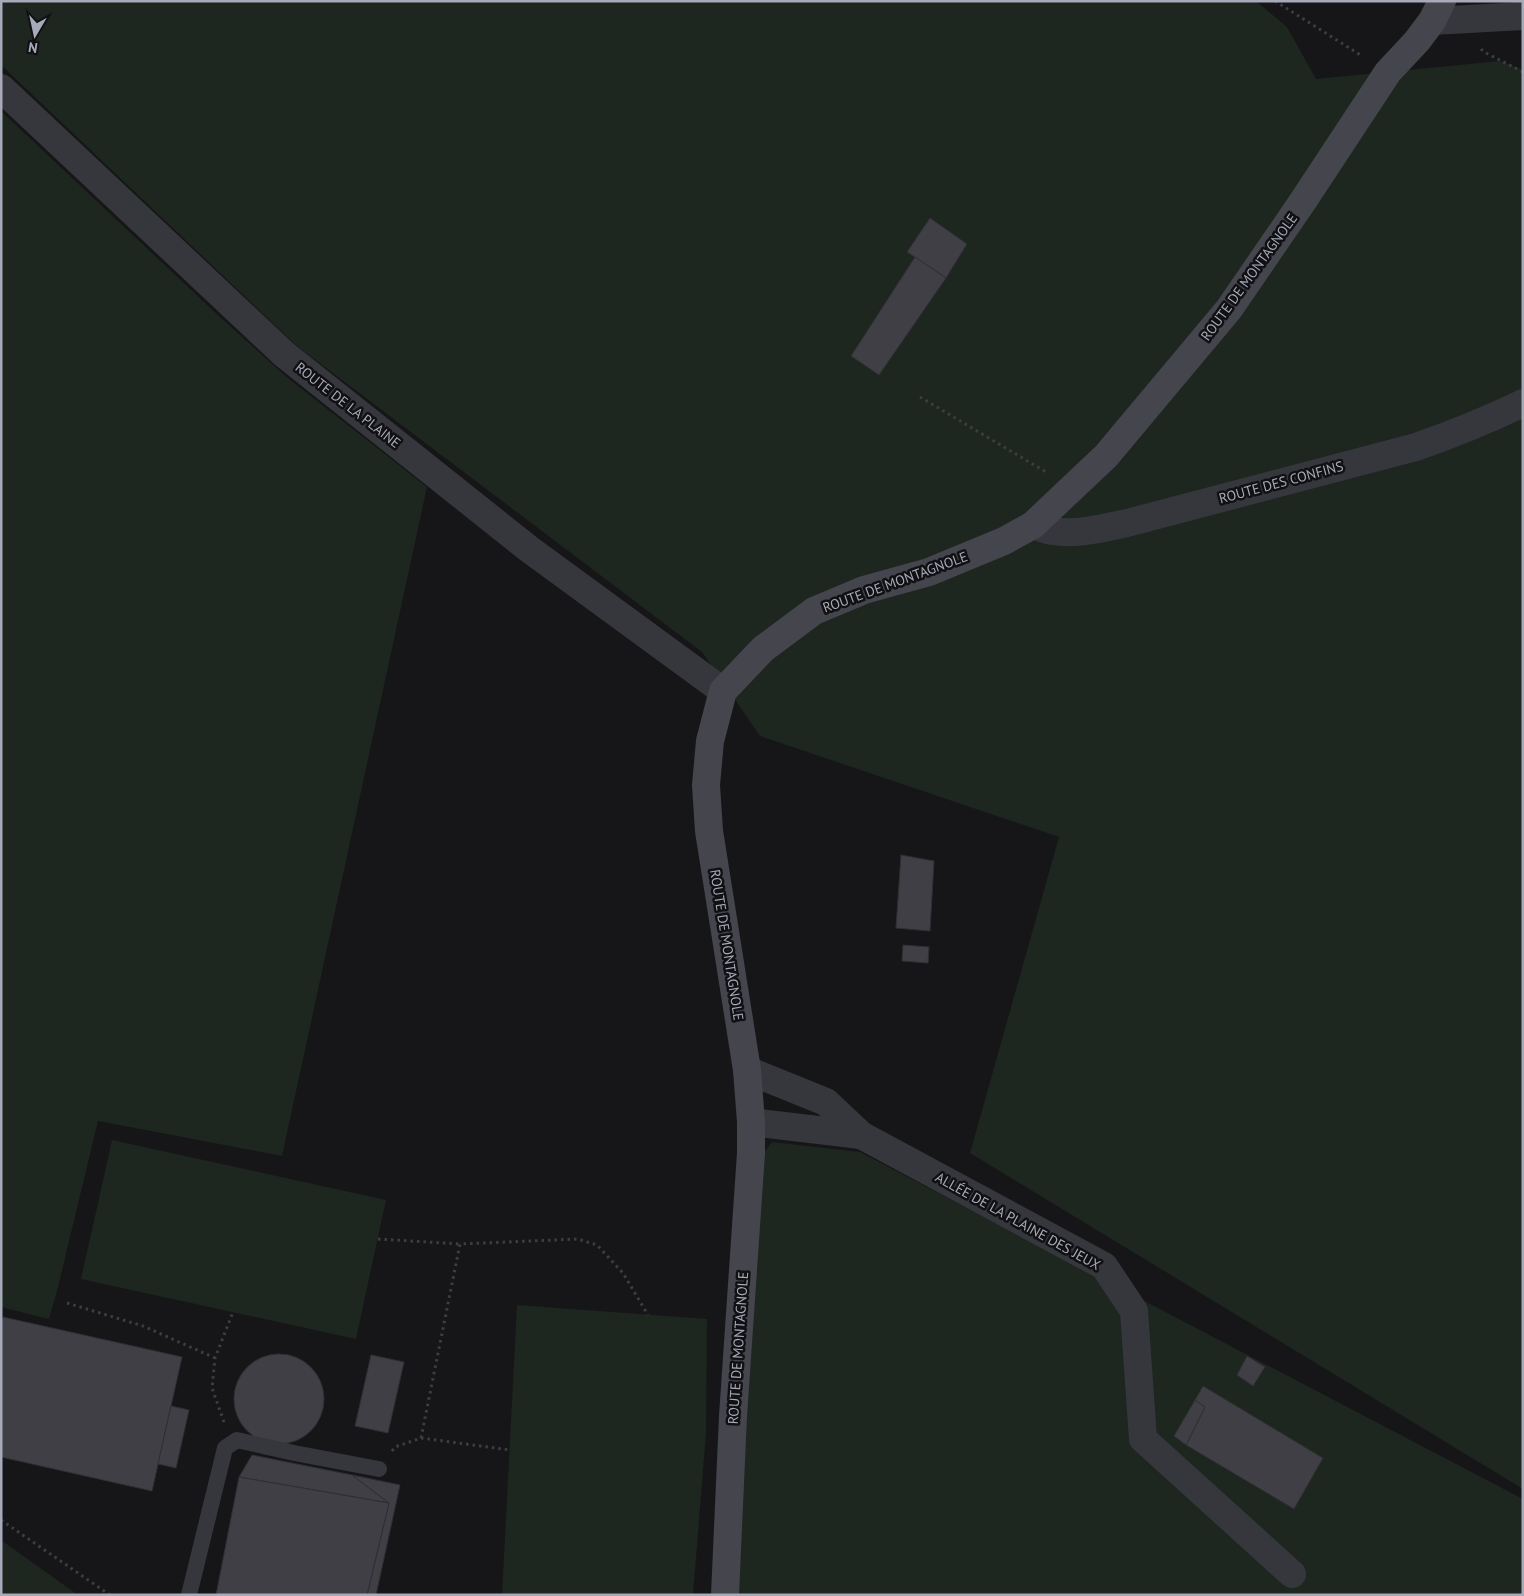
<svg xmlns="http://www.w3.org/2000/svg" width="1524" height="1596" viewBox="0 0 1524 1596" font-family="'PT Sans',sans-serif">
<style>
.green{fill:#1d261f}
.building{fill:#403f45;stroke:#302f34}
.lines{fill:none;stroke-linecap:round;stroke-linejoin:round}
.path{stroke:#3c3e44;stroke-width:3;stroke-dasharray:2.5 4;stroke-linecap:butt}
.lane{stroke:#36373d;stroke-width:16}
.street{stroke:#36373d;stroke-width:28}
.secondary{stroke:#44454d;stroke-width:28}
.labels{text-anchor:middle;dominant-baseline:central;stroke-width:5;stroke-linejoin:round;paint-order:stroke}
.street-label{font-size:14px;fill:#a7aab9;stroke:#111113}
</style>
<rect width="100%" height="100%" fill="#161618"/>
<g class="green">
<path d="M1,1H1256L1287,27L1316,79L1500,61L1523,70V1489L970,1153L1059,837L760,736L702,652L297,346L1,65Z"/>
<path d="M1,111L220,317L289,379L427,487L282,1156L98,1121L57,1291L49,1319L1,1307Z"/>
<path d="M112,1140L386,1200L356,1339L81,1279Z"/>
<path d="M772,1142L860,1152L1523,1499V1595H732L751,1170Z"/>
<path d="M517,1305L707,1319L706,1433L693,1595H502Z"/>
<path d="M1,1540L78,1595H1Z"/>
</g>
<g class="building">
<path d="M930,218L967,244L946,278L907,252Z"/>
<path d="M915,257L946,278L879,375L851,356Z"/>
<path d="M901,855L934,861L930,931L896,928Z"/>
<path d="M903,945L929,947L928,963L902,961Z"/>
<path d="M3,1317L182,1357L152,1491L1,1457V1323Z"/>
<circle cx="279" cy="1399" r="45"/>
<path d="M371,1355L404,1362L388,1433L355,1426Z"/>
<path d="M1247,1356L1265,1367L1253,1386L1237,1375Z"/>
<path d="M1203,1386L1323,1458L1294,1509L1186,1445L1205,1407L1195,1400Z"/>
<path d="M1195,1400L1205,1407L1186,1445L1174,1436Z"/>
<path d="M171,1406L189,1410L176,1468L158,1464Z"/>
<path d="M252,1455L352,1475L389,1503L239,1477Z"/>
<path d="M352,1475L400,1485L376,1595H367L389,1503Z"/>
<path d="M239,1477L389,1503L367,1595H216Z"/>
</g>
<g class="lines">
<g class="path">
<path d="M1275,1L1362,56"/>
<path d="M1481,49L1484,52L1523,72"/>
<path d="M920,397L1046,472"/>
<path d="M378,1239L460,1244"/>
<path d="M67,1303L143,1326L215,1358"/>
<path d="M224,1422L212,1388L215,1358L233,1312"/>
<path d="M421,1438L510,1450"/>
<path d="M392,1451L395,1447L421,1438L460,1244L578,1239L597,1245L623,1273L648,1315"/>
<path d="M1,1520L110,1595"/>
</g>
<path class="lane" d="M189,1595L225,1448L237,1440L294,1453L379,1469"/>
<g class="street">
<path d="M1432,21L1523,16"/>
<path d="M1,88L284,354L529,549L723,691"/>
<path d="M1033,525C1039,527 1046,530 1052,531C1077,535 1103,528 1127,523L1416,447C1453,434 1488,420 1523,403"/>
<path d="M747,1070L826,1102L861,1135L1104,1266L1134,1311L1143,1439L1292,1574"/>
<path d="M751,1122L861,1135"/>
</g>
<path class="secondary" d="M725,1595L733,1416L751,1153V1122L747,1070L709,831L706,785L710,741L723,691L763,649L814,611L864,590L929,572L1004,541L1033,525L1071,489L1106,456L1229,309L1303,201L1388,72L1417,41L1432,21L1442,1"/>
</g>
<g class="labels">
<g class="street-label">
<text transform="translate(1249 277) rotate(-54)">ROUTE DE MONTAGNOLE</text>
<text transform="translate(348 405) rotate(38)">ROUTE DE LA PLAINE</text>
<text transform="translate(1281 482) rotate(-15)">ROUTE DES CONFINS</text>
<text transform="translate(895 582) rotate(-20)">ROUTE DE MONTAGNOLE</text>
<text transform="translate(727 945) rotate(81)">ROUTE DE MONTAGNOLE</text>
<text transform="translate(1018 1221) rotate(29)">ALLÉE DE LA PLAINE DES JEUX</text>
<text transform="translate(738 1348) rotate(-86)">ROUTE DE MONTAGNOLE</text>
</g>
</g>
<rect width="1524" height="1596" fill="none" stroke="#a7aab9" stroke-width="5"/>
<g transform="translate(35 35) rotate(189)" stroke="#111113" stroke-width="4" paint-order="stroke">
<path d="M0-4L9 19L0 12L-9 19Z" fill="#a7aab9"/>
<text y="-8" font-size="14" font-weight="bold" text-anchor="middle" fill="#a7aab9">N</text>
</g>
</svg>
